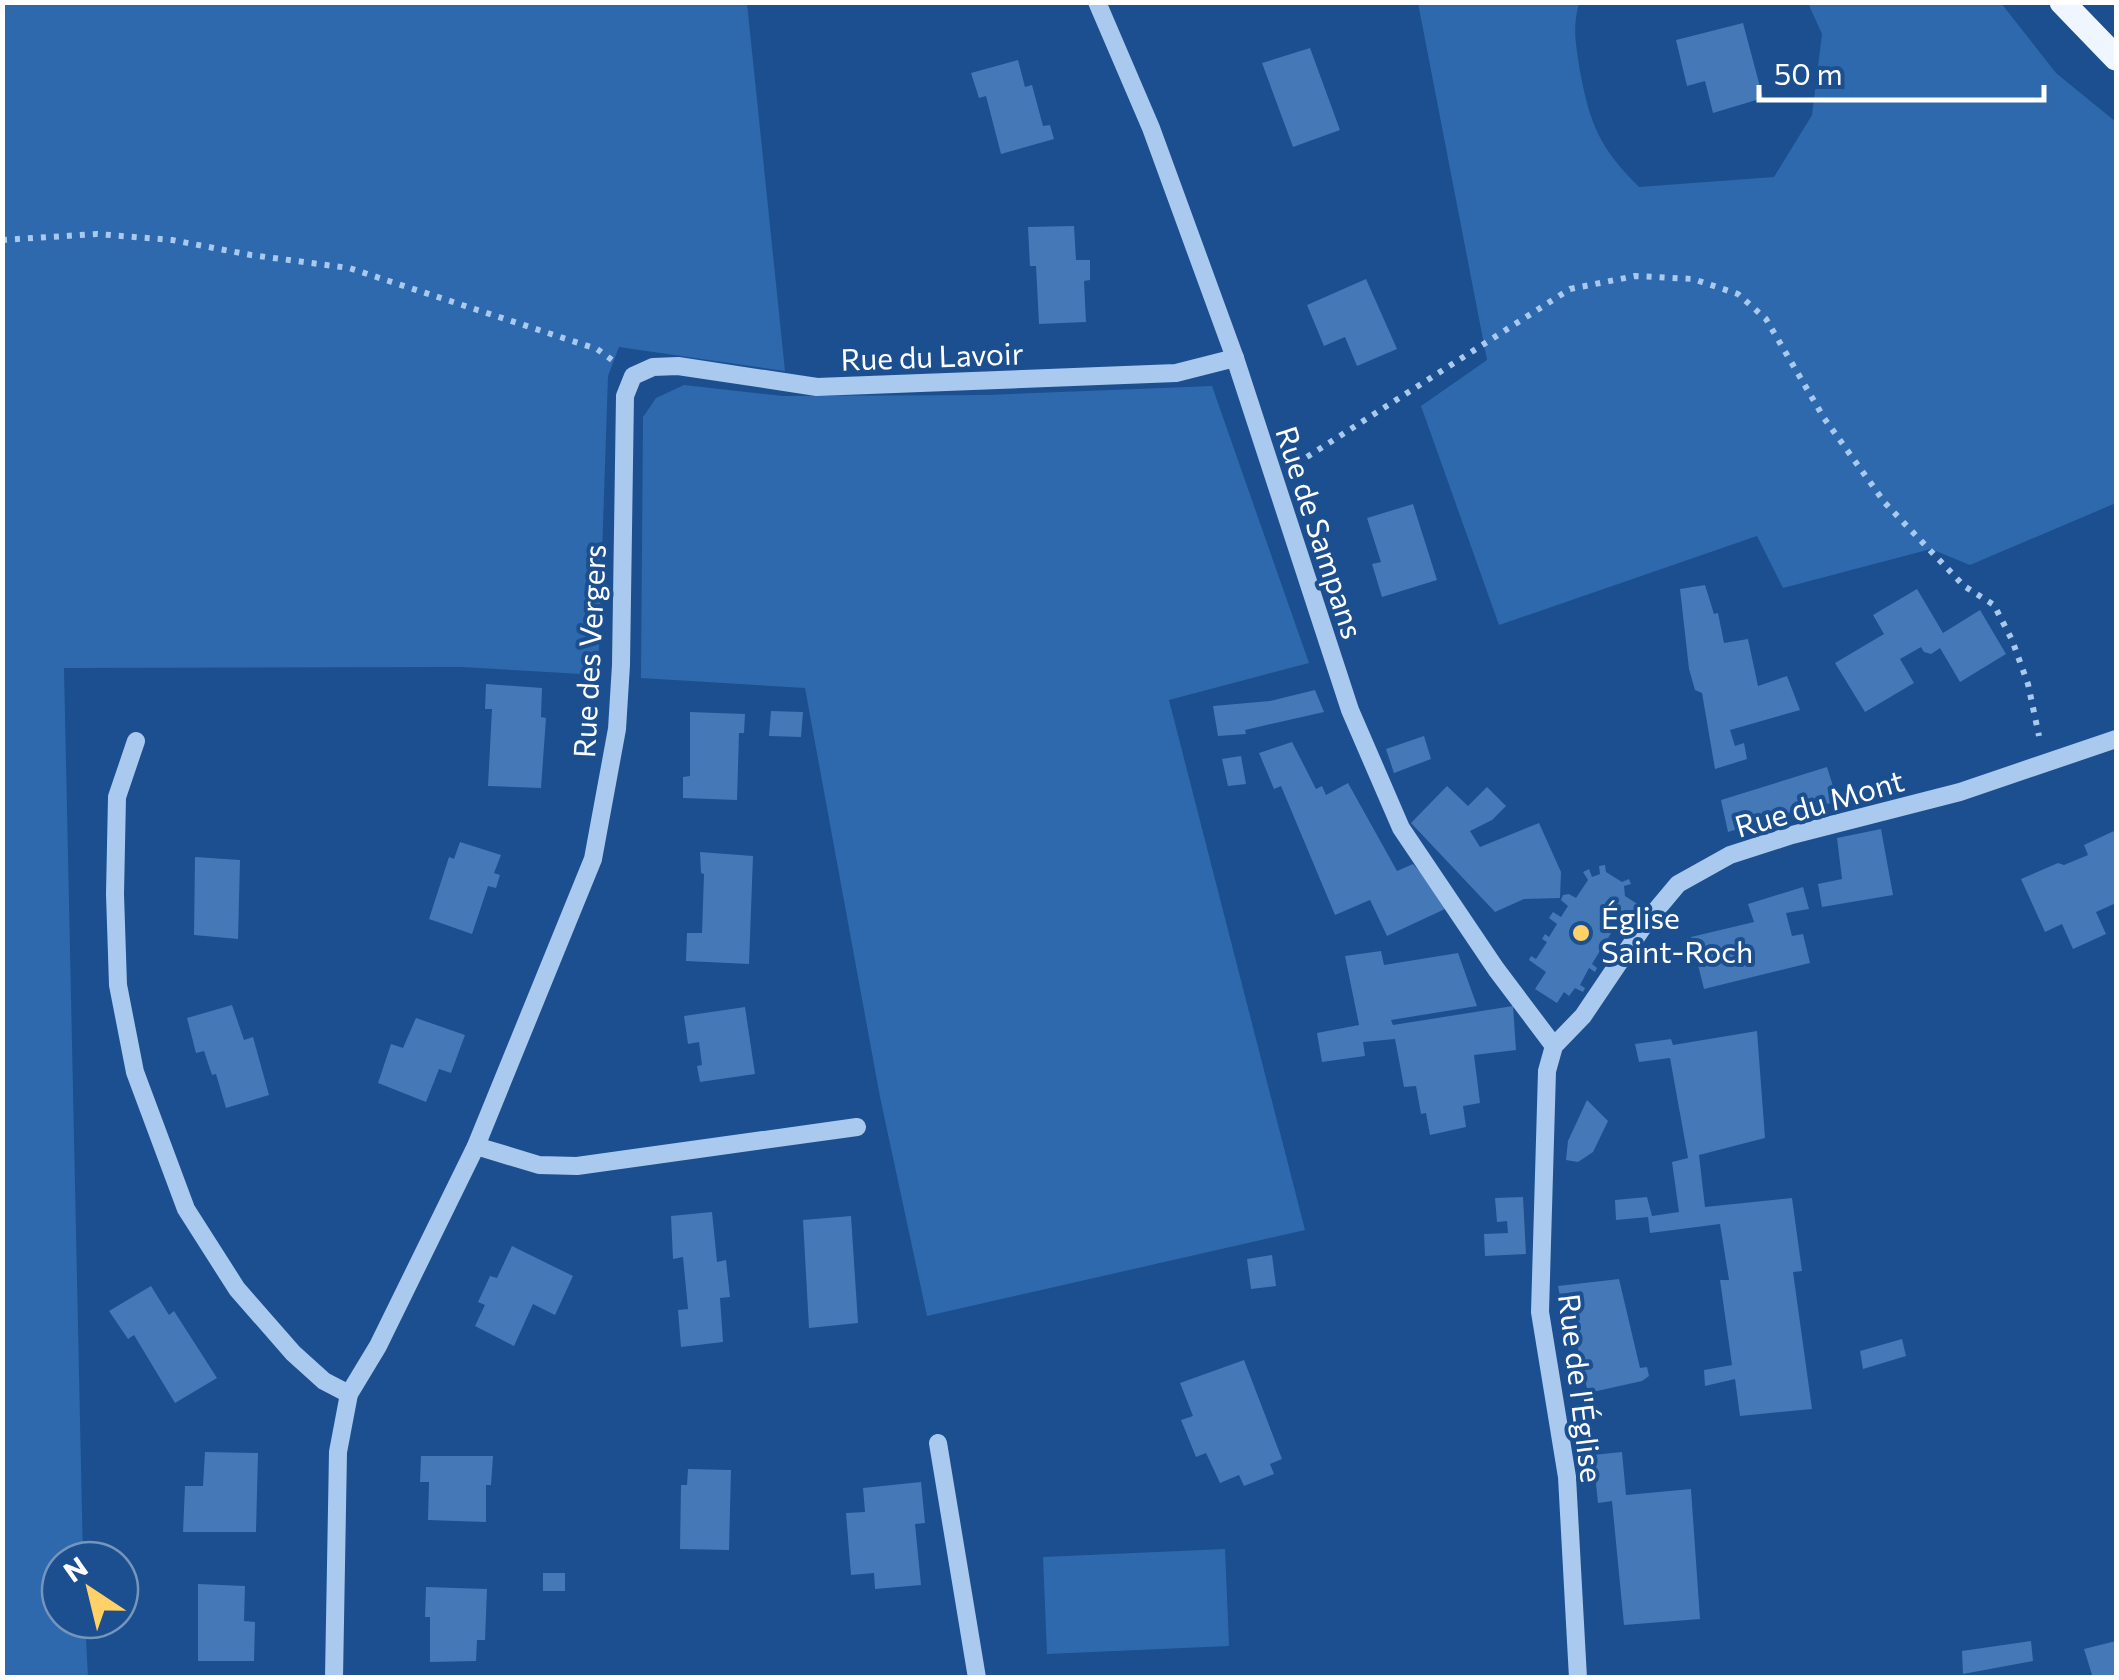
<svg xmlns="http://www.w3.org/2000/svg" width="2119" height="1680" viewBox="0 0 2119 1680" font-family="Commissioner,sans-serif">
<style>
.green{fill:#2e69ad}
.building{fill:#4478b7}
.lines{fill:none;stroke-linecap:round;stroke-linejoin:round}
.path{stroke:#a9c9ee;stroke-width:6;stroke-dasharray:5 8;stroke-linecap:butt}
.minor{stroke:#a9c9ee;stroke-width:18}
.major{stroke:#f0f6ff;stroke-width:25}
.poi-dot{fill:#ffd166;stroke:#1b4f8f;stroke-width:4}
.labels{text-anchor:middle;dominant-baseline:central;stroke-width:8;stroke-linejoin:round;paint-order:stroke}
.street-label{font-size:30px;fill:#fff;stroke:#1b4f8f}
.poi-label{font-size:30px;fill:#fff;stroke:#1b4f8f;text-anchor:start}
</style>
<rect width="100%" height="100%" fill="#1b4f8f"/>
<g class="green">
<path d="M3,2L747,3L785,371L619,347L608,376L598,675L461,667L64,668L83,1560H60V1620H85L88,1677H3Z"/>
<path d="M1418,3H1579C1572,29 1576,44 1580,71C1590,125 1600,148 1639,187L1774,177L1812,115L1822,34L1808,3H2001L2056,73L2116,122V503L1970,565L1931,549L1783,588L1757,536L1499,625L1421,406L1487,360Z"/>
<path d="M684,385L783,396L986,395L1212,386L1309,663L1169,700L1305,1230L927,1316L880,1097L805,688L641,678L643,417L656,398Z"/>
<path d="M1225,1549L1229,1646L1047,1654L1043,1557Z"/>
</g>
<g class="building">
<path d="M1743,23L1763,98L1713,113L1705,81L1687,86L1676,40Z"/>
<path d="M1310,48L1340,130L1293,147L1262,63Z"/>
<path d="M1018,60L1025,87L1032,85L1043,126L1050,125L1054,139L1001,154L986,96L979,98L971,73Z"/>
<path d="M1074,226L1076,260H1090V280L1084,281L1086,322L1039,324L1036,266H1030L1028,227Z"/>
<path d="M1366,279L1397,349L1357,366L1345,337L1324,346L1307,305Z"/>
<path d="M1413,504L1437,580L1382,597L1372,564L1381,562L1367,518Z"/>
<path d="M1705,585L1714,614L1718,613L1724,643L1748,639L1758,686L1787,676L1800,710L1730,730L1735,746L1744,743L1747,759L1715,769L1702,693L1695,690L1689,669L1680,589Z"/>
<path d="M1917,589L1943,633L1980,610L2006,654L1960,682L1940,648L1931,654L1924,652L1921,647L1900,659L1914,683L1865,712L1835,663L1884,634L1873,615Z"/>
<path d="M486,684L542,688L541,717L546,718L541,788L488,786L492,709H485Z"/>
<path d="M1315,690L1324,712L1245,730L1246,734L1218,736L1213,706L1270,701Z"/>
<path d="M771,711L803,712L801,737L769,736Z"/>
<path d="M690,712L745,714L744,733H739L737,800L683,798V777L690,776Z"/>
<path d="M1424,736L1431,759L1394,773L1386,749Z"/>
<path d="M1292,742L1316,789L1322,786L1326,795L1348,783L1397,871L1413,864L1432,885L1445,909L1387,936L1370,900L1335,915L1281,786L1274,789L1259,753Z"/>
<path d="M1241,756L1246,784L1228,786L1222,759Z"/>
<path d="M1827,767L1838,802L1808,807L1728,832L1721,800Z"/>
<path d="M1447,786L1468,806L1487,787L1506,806L1492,820L1470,831L1480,847L1539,823L1561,872L1560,898L1524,899L1495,912L1411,823Z"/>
<path d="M1881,829L1893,895L1822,907L1818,884L1842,879L1837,838Z"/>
<path d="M2116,830V903L2096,912L2106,934L2073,949L2062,924L2045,932L2021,879L2058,863L2064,865L2088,855L2084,845Z"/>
<path d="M460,842L501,855L494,873L500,875L496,888L488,886L472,934L429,919L449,857L454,859Z"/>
<path d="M700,852L753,856L749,964L686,961L687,933H702L704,874L701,873Z"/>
<path d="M195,857L240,860L238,939L194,935Z"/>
<path d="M1605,865L1606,872L1622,882L1629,879L1631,884L1624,886L1625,896L1642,907L1627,931L1622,929L1619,935L1613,930L1605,943L1612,947L1608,953L1601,949L1592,964L1597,968L1595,972L1589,968L1580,985L1585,988L1583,992L1575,988L1569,996L1564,992L1557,1003L1535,989L1546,972L1529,960L1531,956L1536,959L1547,942L1542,939L1545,934L1549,937L1557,924L1549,918L1553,912L1561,917L1568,906L1561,900L1563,895L1569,894L1576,898L1588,880L1583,872L1589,869L1592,877L1600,874L1599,866Z"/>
<path d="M1803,887L1809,909L1786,913L1792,936L1803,934L1810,963L1704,989L1691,937L1754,922L1748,904Z"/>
<path d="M1381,951L1384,965L1458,953L1477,1006L1391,1020L1393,1025L1513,1006L1516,1050L1474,1055L1480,1103L1463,1106L1466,1127L1430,1135L1426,1113L1421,1114L1416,1086L1404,1087L1395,1039L1363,1042L1365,1056L1322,1062L1317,1033L1359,1025L1345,956Z"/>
<path d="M232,1005L244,1040L253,1037L269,1095L226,1108L216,1074L212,1075L204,1051L196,1053L187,1018Z"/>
<path d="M745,1007L755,1074L700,1082L697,1066L702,1065L699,1042L688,1044L684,1016Z"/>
<path d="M416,1018L465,1035L451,1073L439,1069L426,1102L378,1083L391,1044L403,1048Z"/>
<path d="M1757,1031L1765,1138L1699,1155L1705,1207L1792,1198L1802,1271L1793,1272L1812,1409L1740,1416L1735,1379L1705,1386L1704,1370L1732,1365L1720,1280H1729L1720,1224L1650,1233L1648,1217L1616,1220L1615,1200L1647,1197L1652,1216L1679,1212L1672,1162L1688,1158L1670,1058L1639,1062L1635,1044L1671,1039L1673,1045Z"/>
<path d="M1587,1100L1608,1121L1593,1152L1578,1162L1566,1160L1568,1141Z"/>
<path d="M1523,1197L1526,1254L1485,1256L1484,1234L1508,1233L1507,1221L1497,1222L1495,1198Z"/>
<path d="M712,1212L717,1262L726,1260L730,1297L720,1298L723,1342L681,1347L678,1310L688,1309L683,1257L673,1259L671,1216Z"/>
<path d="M851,1216L858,1323L809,1328L803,1220Z"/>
<path d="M512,1246L573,1276L555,1315L533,1304L514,1346L475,1326L485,1305L478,1302L490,1276L497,1278Z"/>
<path d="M1272,1255L1276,1286L1251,1289L1247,1259Z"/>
<path d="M1619,1279L1640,1368L1647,1367L1649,1376L1642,1381L1588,1393L1576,1340L1569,1341L1558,1286Z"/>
<path d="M151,1286L169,1315L174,1311L217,1378L175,1403L134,1335L128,1339L109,1311Z"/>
<path d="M1902,1339L1906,1356L1863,1369L1860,1351Z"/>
<path d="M1244,1360L1282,1459L1270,1464L1274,1474L1244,1486L1239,1475L1220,1483L1206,1453L1196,1457L1181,1420L1193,1416L1180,1383Z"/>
<path d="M205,1452L258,1453L256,1532H183L185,1486H203Z"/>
<path d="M1622,1452L1626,1495L1691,1489L1700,1619L1624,1625L1612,1501L1598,1503L1593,1455Z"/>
<path d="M421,1456H493L491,1485H486V1522L428,1520L429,1482H420Z"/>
<path d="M688,1469L731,1470L729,1550L680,1549L681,1485H687Z"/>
<path d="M921,1482L925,1523L915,1524L921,1585L875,1589L874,1573L851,1575L846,1513L865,1512L863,1488Z"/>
<rect x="543" y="1573" width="22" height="18"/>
<path d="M198,1584L245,1586L244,1621L255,1622L254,1661H198Z"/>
<path d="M426,1587L487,1589L485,1640H477L476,1661L430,1662V1617H425Z"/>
<path d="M2031,1641L2033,1661L1963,1674L1962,1651Z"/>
<path d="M2116,1641V1678H2093L2084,1649Z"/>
</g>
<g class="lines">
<g class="path">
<path d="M2,240L97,234L172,240L251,255L349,268L597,349L612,360"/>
<path d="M1296,464L1570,289L1635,276L1693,279L1738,294L1766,319L1824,418L1885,503L1964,586L1994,605L2012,640L2028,684L2039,736"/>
</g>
<g class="minor">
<path d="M1097,2L1151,128L1235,358L1350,710L1401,828L1496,969L1554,1046"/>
<path d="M136,741L117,797L115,894L118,985L135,1072L186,1209L237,1289L293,1353L324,1381L349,1394"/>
<path d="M476,1146L539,1165L577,1166L857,1127"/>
<path d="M938,1443L977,1678"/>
<path d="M334,1678L338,1452L349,1394L378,1346L476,1146L593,859L617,729L621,665L625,396L633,376L653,367L678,366L817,387L1176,373L1235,358"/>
<path d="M1578,1678L1567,1477L1540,1312L1547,1071L1554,1046L1583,1016L1647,921L1678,884L1730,855L1792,835L1960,792L2116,739"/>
</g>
<path class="major" d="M2062,2L2116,58"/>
</g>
<circle class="poi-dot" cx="1581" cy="933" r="10"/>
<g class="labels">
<g class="street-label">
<text transform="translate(932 355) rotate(-2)">Rue du Lavoir</text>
<text transform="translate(1321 532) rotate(72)">Rue de Sampans</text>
<text transform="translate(588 651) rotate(-87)">Rue des Vergers</text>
<text transform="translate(1819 802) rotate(-16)">Rue du Mont</text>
<text transform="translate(1582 1388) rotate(83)">Rue de l'Église</text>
</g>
<g class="poi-label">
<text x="1601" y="916">Église<tspan x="1601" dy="34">Saint-Roch</tspan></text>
</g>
</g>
<rect width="2119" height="1680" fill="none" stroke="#ffffff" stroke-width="10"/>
<g transform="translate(90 1590) rotate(325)"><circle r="48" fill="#1b4f8f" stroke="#7695bc" stroke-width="2.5"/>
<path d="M0-8L18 38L0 25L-18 38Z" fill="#ffd166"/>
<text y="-15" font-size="28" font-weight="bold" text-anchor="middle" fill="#ffffff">N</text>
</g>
<path d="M1759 85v15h285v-15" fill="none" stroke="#ffffff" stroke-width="5"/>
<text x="1774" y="85" font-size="30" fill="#ffffff" stroke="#1b4f8f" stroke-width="8" paint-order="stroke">50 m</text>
</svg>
